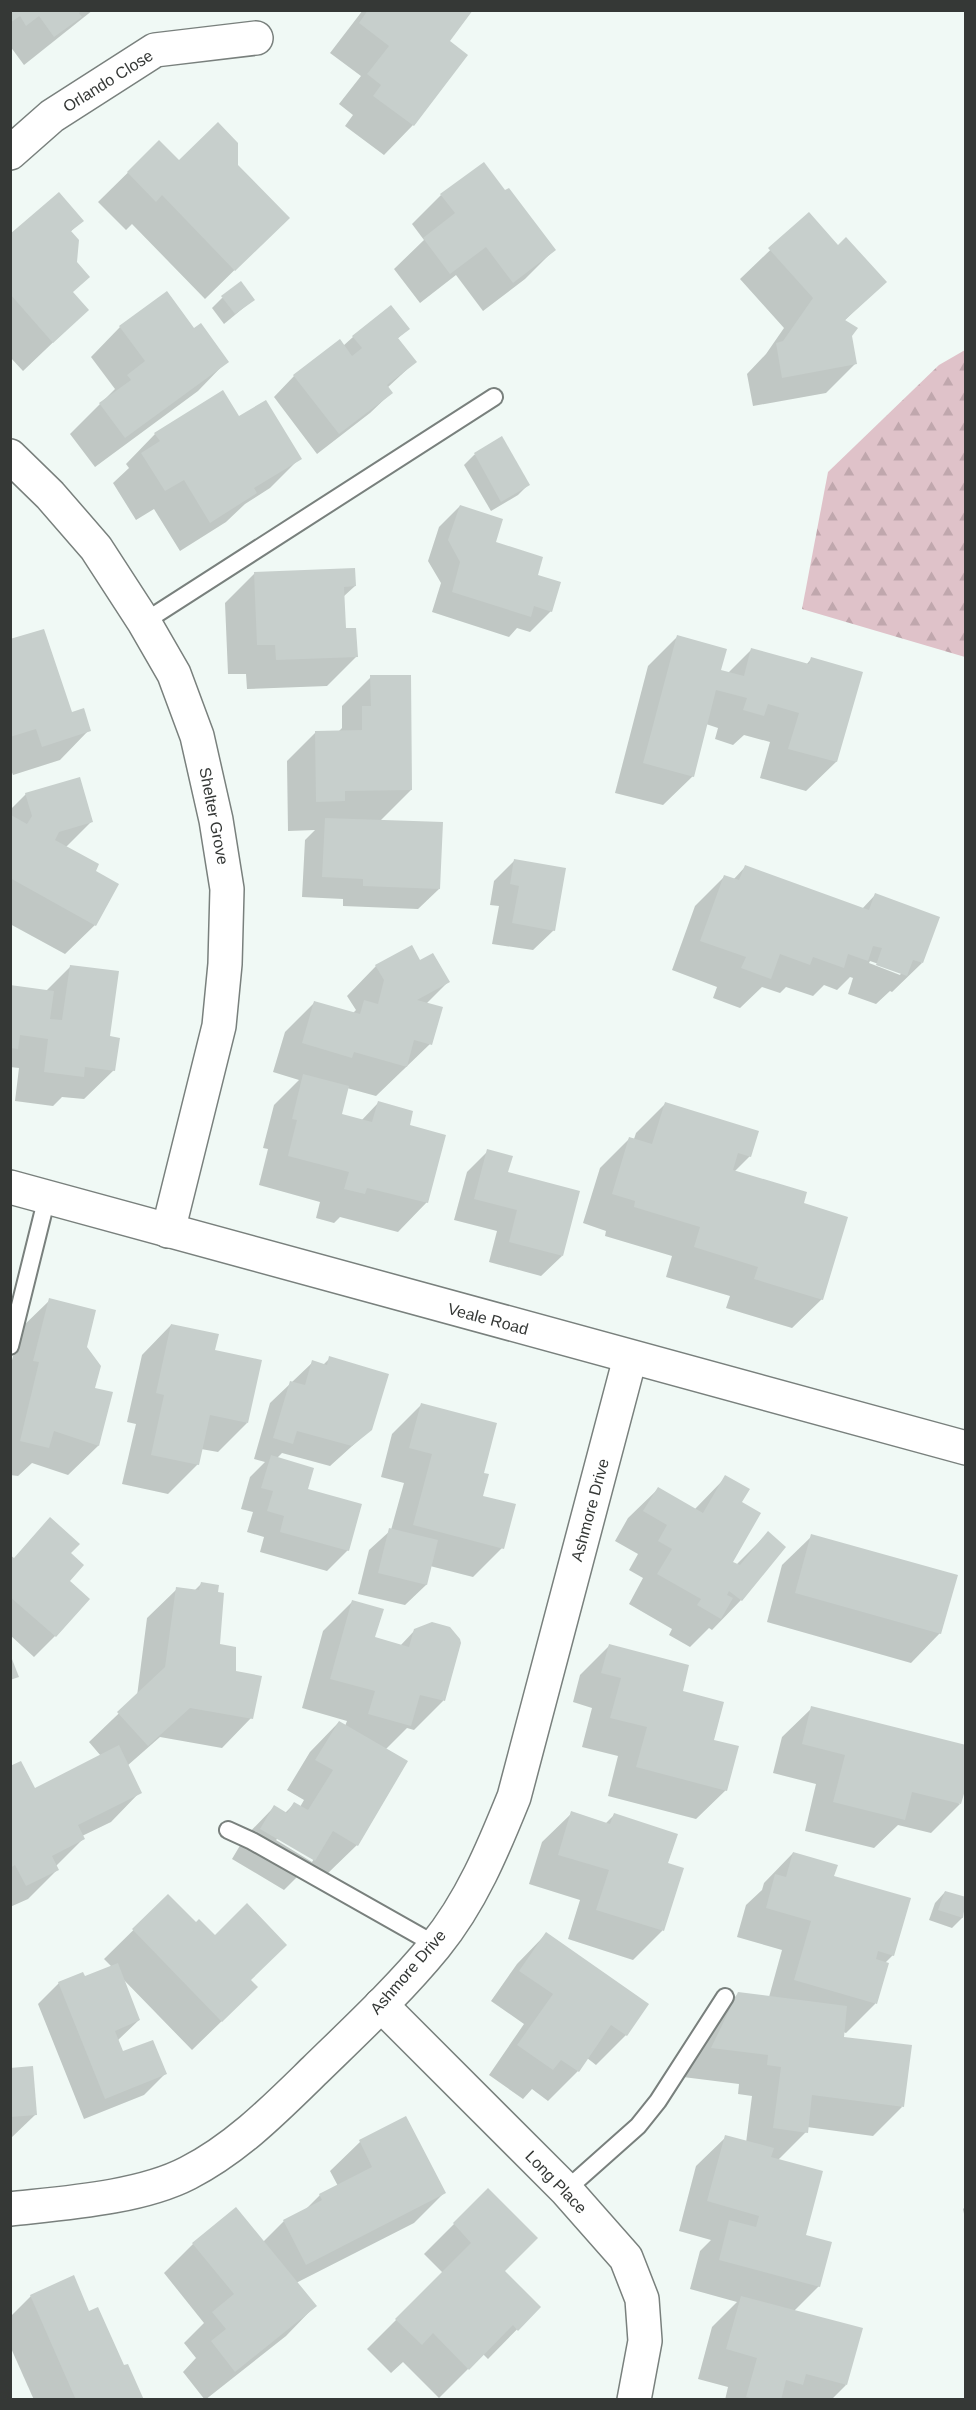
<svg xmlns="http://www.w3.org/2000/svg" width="976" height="2410" viewBox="0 0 976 2410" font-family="Arial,sans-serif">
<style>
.forest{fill:url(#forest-firs)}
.shadow{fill:#0003;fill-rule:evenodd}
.building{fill:#c7cfcc}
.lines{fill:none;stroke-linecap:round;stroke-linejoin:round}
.lane-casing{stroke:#79807d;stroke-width:20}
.street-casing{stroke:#79807d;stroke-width:36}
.lane{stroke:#fff;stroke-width:16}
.street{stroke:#fff;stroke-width:33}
.labels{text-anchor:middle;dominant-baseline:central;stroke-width:4.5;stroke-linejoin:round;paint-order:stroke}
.street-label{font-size:16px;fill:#353836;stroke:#fff}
</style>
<defs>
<pattern id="forest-firs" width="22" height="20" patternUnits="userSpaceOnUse" patternTransform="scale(1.5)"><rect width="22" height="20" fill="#dfc2c9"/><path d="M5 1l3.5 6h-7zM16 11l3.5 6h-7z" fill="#c0a7ad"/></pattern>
</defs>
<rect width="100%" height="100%" fill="#f0f9f5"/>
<path class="forest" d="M965,350V657L802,609L828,472L939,365Z"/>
<g class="shadow">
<path d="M10,10H93L24,65L10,46Z"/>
<path d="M363,10H471L448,42L413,125L384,155L345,126L353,115L339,104L361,76L330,53Z"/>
<path d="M159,142L179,163L237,165L258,247L205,299L132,224L126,230L98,202Z"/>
<path d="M441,195L554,250L525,279L483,311L456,275L420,303L394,269L424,240L412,224Z"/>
<path d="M808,214L838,247L884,282L844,321L850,336L855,364L826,393L753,406L747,374L766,354L784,328L740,279Z"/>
<path d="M82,221L70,232L72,293L87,310L23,371L10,357V236Z"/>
<path d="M222,298L253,300L224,324L212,308Z"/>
<path d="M120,327L193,330L227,361L198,391L95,467L70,434L115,389L91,357Z"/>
<path d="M408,329L397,339L415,362L387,388L391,393L370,413L317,454L274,397L294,376L343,346L353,337Z"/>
<path d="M239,418L300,458L270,488L245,504L226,522L180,551L154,509L136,520L113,483L129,468L126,464L155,434Z"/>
<path d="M502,438L528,485L518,495L491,511L464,465L474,455Z"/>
<path d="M460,506L494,543L536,576L551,611L530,632L517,628L509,637L432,612L441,583L428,561L439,527Z"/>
<path d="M254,574L355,586L343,597L344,630L356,657L327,686L247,689L246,674H228L225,603Z"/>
<path d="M677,637L720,671L728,673L752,649L806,665L811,659L861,673L836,762L806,791L760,778L770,742L744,735L733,745L715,739L718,728L706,724L693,776L663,805L615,793L648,666Z"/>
<path d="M10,641L71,713L89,730L60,760L13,775L10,768Z"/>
<path d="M371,677L411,790L379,822L439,889L418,909L343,906V899L302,897L305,840L315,830L288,831L287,761L316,732H338L342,728V706Z"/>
<path d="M26,794L91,822L66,847L94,872L95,925L65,954L10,924V810Z"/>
<path d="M514,861L554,930L533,950L492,944L499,906L490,905L494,881Z"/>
<path d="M745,867L862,909L875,895L922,963L892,992L890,991L876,1004L848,994L853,978L850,977L837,990L824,985L813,996L786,987L780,993L762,987L740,1008L713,998L717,987L672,970L695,906L724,877L733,880ZM870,961L902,972L900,975L869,963Z"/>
<path d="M419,962L448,982L426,1004L430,1044L376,1096L347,1088L340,1115L361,1121L378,1103L408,1126L427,1202L398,1232L340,1217L334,1223L316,1218L320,1202L259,1185L268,1149L263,1148L274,1105L299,1080L273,1072L285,1032L314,1003L353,1013L356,1010L347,996L376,966Z"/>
<path d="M70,967L108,1038L114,1070L84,1099L62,1097L53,1106L15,1101L19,1068L10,1067V987L46,991Z"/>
<path d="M665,1104L750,1156L734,1172L802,1204L822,1299L792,1328L726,1308L730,1296L666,1277L672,1256L605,1236L606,1231L583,1223L600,1168L630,1138L634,1139L636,1133Z"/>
<path d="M488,1151L507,1173L562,1256L541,1276L489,1262L497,1231L454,1220L467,1172Z"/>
<path d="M50,1300L85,1347L93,1389L111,1393L98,1446L68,1475L32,1463L18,1476L10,1475V1368L20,1329Z"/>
<path d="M171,1325L213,1351L247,1423L218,1452L201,1449L198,1464L168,1494L122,1484L136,1424L127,1422L142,1355Z"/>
<path d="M330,1358L371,1429L330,1466L282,1453L277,1458L306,1490L348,1550L327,1571L260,1552L264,1537L247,1532L253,1512L241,1509L250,1477L265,1462L254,1459L270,1403L313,1362L323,1365Z"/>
<path d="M421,1405L482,1474V1497L502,1548L473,1577L430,1566L426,1585L405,1605L358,1594L369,1550L391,1530L404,1483L381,1477L392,1434Z"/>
<path d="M726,1477L740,1502L731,1562L736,1565L768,1533L741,1600L712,1630L709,1628L690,1647L669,1635L672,1629L629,1604L643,1578L629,1570L638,1554L615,1541L628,1518L658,1489L694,1510Z"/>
<path d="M812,1536L940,1633L911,1663L767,1622L782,1565Z"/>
<path d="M69,1554L68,1581L55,1636L34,1657L10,1635V1557L13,1559Z"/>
<path d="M201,1584L219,1646L251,1718L222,1748L160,1737L127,1766L140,1792L111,1822L82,1836L83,1839L56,1866L58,1869L28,1899L10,1907V1768L34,1790L101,1756L89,1742L137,1696L147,1618L177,1589L194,1591Z"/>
<path d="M352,1602L374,1638L400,1646L415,1630L460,1643L443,1701L414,1730L407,1728L385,1750L357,1845L327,1874L310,1864L284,1890L232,1859L245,1837L274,1807L285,1813L294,1804L300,1807L304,1800L287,1790L310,1752L339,1722L345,1726L347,1721L302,1708L323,1631ZM278,1838L314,1859L312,1862L276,1840Z"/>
<path d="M609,1646L681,1692L712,1741L726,1790L696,1819L608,1796L618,1756L582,1747L592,1708L573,1702L580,1675Z"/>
<path d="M812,1708L960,1804L931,1833L898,1825L874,1848L805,1831L816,1784L773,1773L782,1737Z"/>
<path d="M572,1813L605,1824L614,1815L666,1864L682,1869L662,1931L633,1960L568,1939L580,1900L529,1884L542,1842Z"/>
<path d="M793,1853L832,1877L893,1955L885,1963L887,1964L875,2004L846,2033L843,2032L842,2038L902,2107L873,2136L807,2127L806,2132L777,2161L804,2236L819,2286L793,2312L846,2385L831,2400H725L728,2387L698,2379L712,2327L737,2302L690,2289L700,2251L711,2240L679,2231L696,2166L726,2137L746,2143L752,2096L738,2094L739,2084L683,2077L709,2023L739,1993L769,1997L782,1950L737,1937L746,1905L762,1890L764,1883Z"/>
<path d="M945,1892L966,1898L962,1918L952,1928L929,1920L935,1903Z"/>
<path d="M168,1896L249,1981L226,2017L192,2050L122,1978L139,2020L117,2041L122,2053L165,2074L144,2095L84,2119L38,2004L59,1983L84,1978L112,1967L104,1959Z"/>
<path d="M546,1934L647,2004L626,2035L596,2065L587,2058L578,2071L548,2101L532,2089L523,2099L489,2075L524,2024L491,2001L517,1964Z"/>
<path d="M10,2069L35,2115L10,2139Z"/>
<path d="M405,2118L444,2193L414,2223L296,2283L315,2306L286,2336L205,2400L183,2372L196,2358L184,2343L204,2323L164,2273L193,2244L263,2242L284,2221L305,2210L320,2195L338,2186L330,2171L360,2142Z"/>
<path d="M488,2190L503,2271L539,2307L488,2359L483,2354L439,2398L403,2362L391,2373L367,2349L443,2273L424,2254Z"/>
<path d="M966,2206V2224L963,2209Z"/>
<path d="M31,2296L89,2313L142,2400H34L10,2346V2317Z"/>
</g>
<g class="building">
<path d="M10,10H83L79,13L82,17L54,37L39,16L26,26L20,16L10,23Z"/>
<path d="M368,10H473L450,41L468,55L414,126L373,96L381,85L367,74L389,46L359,23Z"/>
<path d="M218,122L238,143V165L290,218L235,271L162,195L156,202L127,172L159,140L179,160Z"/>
<path d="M484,162L505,190L509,188L556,250L513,283L486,247L450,274L423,238L455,213L440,194Z"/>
<path d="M59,192L84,221L71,231L79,240L77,262L90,277L73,292L89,310L53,343L10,294V234Z"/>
<path d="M809,212L838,245L846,237L887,282L845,320L858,328L852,336L857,364L782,378L776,343L783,341L813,298L768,248Z"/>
<path d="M241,281L255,300L235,314L221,296Z"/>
<path d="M167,291L194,328L201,323L229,362L125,438L99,403L131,380L127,375L145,361L119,326Z"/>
<path d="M391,305L410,329L398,338L417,362L387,385L393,393L339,434L293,375L340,339L352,356L362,348L352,336Z"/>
<path d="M223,390L239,416L266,400L302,459L254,488L257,493L210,523L184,480L165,491L141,453L160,441L154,433Z"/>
<path d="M502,436L530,485L501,502L474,453Z"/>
<path d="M460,505L503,519L496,542L543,557L538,575L561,582L552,612L534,606L531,617L452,592L460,562L448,540Z"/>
<path d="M355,568L356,586L344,587L346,628H356L358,657L276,660L275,645H257L254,572Z"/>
<path d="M44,629L72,712L84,708L91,731L42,747L36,729L10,737V667L12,666L10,639Z"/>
<path d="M677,635L727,649L721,670L744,676L751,648L809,664L811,657L863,672L837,762L788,749L799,713L768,704L764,716L743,710L747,698L716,690L694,777L643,763Z"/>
<path d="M370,675H411L412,790L345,791V801L316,802L315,731L362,730V706H371Z"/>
<path d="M80,777L93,822L59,832L55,840L99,864L96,871L119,884L96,926L10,878V817L11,815L27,824L32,816L25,793Z"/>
<path d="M325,818L443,822L440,889L363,886V879L322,877Z"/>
<path d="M514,859L566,868L555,931L512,923L519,886L510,884Z"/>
<path d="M745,865L869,910L875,893L940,917L923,963L913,960L907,976L876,965L882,948L873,946L868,961L848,954L844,968L813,957L810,965L780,954L771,979L741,968L746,957L700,941L724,875L739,880Z"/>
<path d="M412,945L420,960L433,953L450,982L417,1000L443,1007L432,1045L414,1040L407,1067L354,1052L352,1058L302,1043L314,1001L360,1014L364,1000L378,1004L384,980L375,965Z"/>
<path d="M70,965L119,971L110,1036L120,1038L115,1071L85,1067L84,1077L44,1072L48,1039L20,1035L18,1049L10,1048V985L54,991L50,1019L62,1020Z"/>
<path d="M303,1074L349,1086L342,1114L372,1122L378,1101L413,1111L410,1125L446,1135L428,1203L367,1188L365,1194L344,1189L349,1172L288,1156L297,1120L292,1119Z"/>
<path d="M665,1102L759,1131L751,1157L738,1153L733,1170L807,1192L804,1203L848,1217L823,1300L754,1279L758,1267L694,1247L700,1227L634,1207L635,1201L612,1194L629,1137L652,1144Z"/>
<path d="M487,1149L513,1156L508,1172L580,1191L563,1256L509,1242L517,1210L474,1199Z"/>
<path d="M49,1298L96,1310L87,1347L101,1366L95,1388L113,1392L99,1446L54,1431L49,1448L20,1441L39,1362L33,1361Z"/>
<path d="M171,1324L219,1334L215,1350L262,1360L248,1423L210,1415L199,1465L151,1455L164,1395L156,1393Z"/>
<path d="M329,1356L389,1374L372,1430L352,1446L297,1431L293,1444L273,1438L290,1381L305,1385L312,1360L327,1365Z"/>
<path d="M421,1403L497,1423L484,1473L489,1474L483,1496L516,1504L504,1549L413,1525L432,1454L409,1448Z"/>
<path d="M271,1455L314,1468L308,1489L362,1504L349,1551L280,1532L284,1516L267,1511L273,1491L261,1488Z"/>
<path d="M725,1475L750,1489L742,1502L761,1513L733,1562L740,1565L768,1531L786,1547L742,1601L729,1591L727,1595L733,1598L721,1619L697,1605L701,1599L657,1574L672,1549L658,1541L667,1525L643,1511L658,1487L703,1513Z"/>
<path d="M50,1517L80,1544L71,1553L84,1565L70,1581L90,1599L56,1637L10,1597V1555L14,1558Z"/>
<path d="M389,1528L438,1540L427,1585L378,1573Z"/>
<path d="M811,1534L958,1575L941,1634L795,1593Z"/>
<path d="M201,1582L219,1585L218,1592L224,1593L220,1644L236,1647V1671L262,1676L253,1719L190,1708L148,1746L117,1712L165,1667L176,1587L199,1590Z"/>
<path d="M352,1600L384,1609L375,1637L409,1647L414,1629L432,1622L450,1627L460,1639L461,1643L445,1701L420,1695L411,1726L368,1714L375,1691L330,1679Z"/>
<path d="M609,1644L689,1665L683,1691L724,1702L714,1740L739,1746L727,1791L636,1767L647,1727L610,1718L621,1678L601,1673Z"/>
<path d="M10,1654L19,1677L10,1680Z"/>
<path d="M811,1706L966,1745V1787L961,1804L912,1792L905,1820L833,1802L845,1755L802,1744Z"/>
<path d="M339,1721L408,1761L358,1846L333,1831L315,1861L260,1829L274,1805L287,1813L294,1802L308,1810L333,1770L315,1760Z"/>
<path d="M119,1745L142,1793L78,1825L85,1839L52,1856L59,1870L26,1886L15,1865L10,1868V1766L21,1761L35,1788Z"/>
<path d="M571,1811L610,1824L614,1813L678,1834L668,1863L684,1868L664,1931L596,1910L609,1870L558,1855Z"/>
<path d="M793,1852L838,1865L834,1876L911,1898L894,1956L878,1951L876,1959L889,1963L877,2004L794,1980L811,1921L766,1908L775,1874L786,1877Z"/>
<path d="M945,1891L966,1897L963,1918L938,1910Z"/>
<path d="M168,1894L196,1922L199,1919L215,1935L247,1903L287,1945L251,1980L258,1987L222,2022L132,1929Z"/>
<path d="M546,1932L649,2004L627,2036L611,2025L579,2072L561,2060L553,2070L517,2045L553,1994L519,1971Z"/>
<path d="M118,1963L140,2020L115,2031L123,2051L153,2040L167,2074L105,2099L58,1982L83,1972L85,1976Z"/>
<path d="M738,1992L847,2006L844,2037L912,2045L904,2107L812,2095L808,2133L773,2128L781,2067L767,2065L768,2055L711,2048Z"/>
<path d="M33,2066L37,2115L10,2117V2068Z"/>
<path d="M406,2116L446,2193L306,2265L283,2220L322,2200L319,2194L372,2167L359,2140Z"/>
<path d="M725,2135L774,2148L771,2157L823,2171L806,2235L832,2242L820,2287L719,2260L729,2220L756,2227L759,2216L707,2201Z"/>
<path d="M488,2188L538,2238L505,2271L541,2307L518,2331L513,2325L469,2370L433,2333L422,2345L395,2319L471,2243L453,2223Z"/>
<path d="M236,2207L317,2306L235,2372L211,2341L226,2329L212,2312L234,2294L192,2243Z"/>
<path d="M74,2275L89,2311L98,2307L124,2365L128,2364L144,2400H76L30,2295Z"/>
<path d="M741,2296L863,2328L847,2385L806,2374L803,2385L786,2380L781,2400H757L746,2397L757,2358L726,2349Z"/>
</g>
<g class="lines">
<defs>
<g id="lane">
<path d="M144,622L494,397"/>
<path d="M10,1346L47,1197"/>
<path d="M228,1830L252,1841L436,1945"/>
<path d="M566,2190L638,2126L658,2101L725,1997"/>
</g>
<g id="street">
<path d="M10,153L52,116L155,50L256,38"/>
<path d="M10,456L50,495L96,548L144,622L174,674L197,736L216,820L227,889L225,964L219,1026L168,1231"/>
<path d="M10,1187L966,1448"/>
<path d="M381,2005L566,2190L626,2258L642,2299L645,2341L634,2400"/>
<path d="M10,2209C64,2203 140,2198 188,2173C237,2148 276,2108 315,2070C356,2030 399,1990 435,1946C471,1902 493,1849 514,1797L630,1358"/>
</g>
</defs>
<use href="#lane" class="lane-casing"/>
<use href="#street" class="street-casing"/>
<use href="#lane" class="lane"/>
<use href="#street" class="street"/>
</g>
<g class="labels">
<g class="street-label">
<text transform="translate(108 81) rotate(-32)">Orlando Close</text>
<text transform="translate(214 816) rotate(79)">Shelter Grove</text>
<text transform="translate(488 1319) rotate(15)">Veale Road</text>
<text transform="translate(590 1510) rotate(-75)">Ashmore Drive</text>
<text transform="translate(408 1972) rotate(-49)">Ashmore Drive</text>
<text transform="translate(556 2182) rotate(46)">Long Place</text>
</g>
</g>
<rect width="976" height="2410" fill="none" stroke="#353836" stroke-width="24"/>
</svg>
